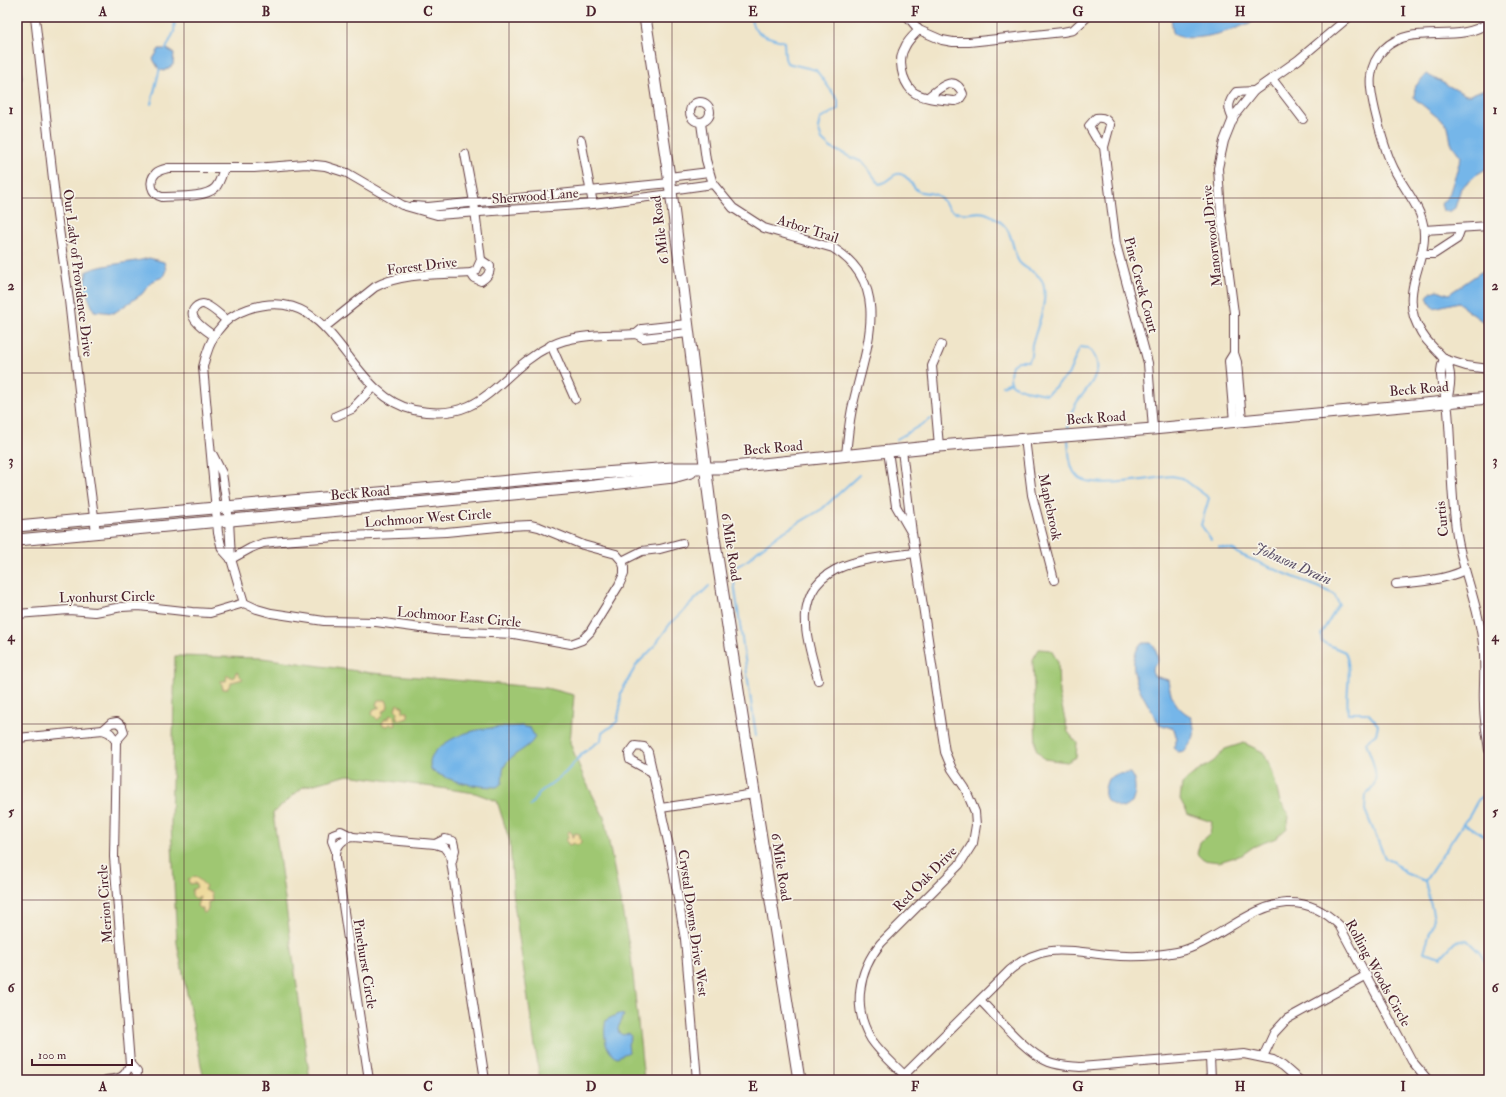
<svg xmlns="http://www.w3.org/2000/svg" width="1506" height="1097" viewBox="0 0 1506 1097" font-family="'IM FELL Double Pica',serif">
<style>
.green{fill:#9fc772;stroke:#74734e}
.sand{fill:#eeda9e;stroke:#9c7c64}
.water{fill:#74b6e9;stroke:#5f6a8a}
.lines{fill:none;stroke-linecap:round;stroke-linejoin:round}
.stream{stroke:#74b6e9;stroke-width:2}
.street-casing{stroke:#633d43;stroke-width:10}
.secondary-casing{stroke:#633d43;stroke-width:13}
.street{stroke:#fff;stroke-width:8}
.secondary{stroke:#fff;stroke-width:11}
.grid{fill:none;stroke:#4a1f2b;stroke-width:1;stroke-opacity:0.55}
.labels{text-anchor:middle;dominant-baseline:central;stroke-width:3.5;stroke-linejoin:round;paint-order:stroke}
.street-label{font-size:14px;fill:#4a1f2b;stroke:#f7f3e8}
.water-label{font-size:15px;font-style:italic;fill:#574c64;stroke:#f7f3e8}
.neatline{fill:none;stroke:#4a1f2b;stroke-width:1.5}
.grid-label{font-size:13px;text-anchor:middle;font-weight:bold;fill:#4a1f2b}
</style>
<rect width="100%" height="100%" fill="#f7f3e8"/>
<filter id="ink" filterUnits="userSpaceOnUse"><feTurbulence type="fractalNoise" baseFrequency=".025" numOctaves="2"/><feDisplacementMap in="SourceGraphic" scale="8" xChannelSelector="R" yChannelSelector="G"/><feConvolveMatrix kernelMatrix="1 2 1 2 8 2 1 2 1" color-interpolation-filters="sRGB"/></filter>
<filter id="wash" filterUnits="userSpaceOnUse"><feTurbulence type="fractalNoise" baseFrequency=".012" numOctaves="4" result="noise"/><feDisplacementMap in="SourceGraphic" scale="16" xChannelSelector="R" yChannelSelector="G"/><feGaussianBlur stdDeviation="0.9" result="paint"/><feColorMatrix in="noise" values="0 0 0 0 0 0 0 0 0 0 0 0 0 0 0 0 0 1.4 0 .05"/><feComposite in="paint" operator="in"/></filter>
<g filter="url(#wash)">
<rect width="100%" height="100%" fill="#f0e5c9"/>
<g class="green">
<path d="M1039,649L1051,650L1058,662L1059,694L1068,732L1077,743L1076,757L1067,762L1044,759L1036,749L1033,659Z"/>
<path d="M175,656L262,658L372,673L546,688L574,695L570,743L584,778L604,817L631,956L644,1080H540L514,904L510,842L497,801L475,793L348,775L303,787L273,813L310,1080H204L177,943L171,824Z"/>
<path d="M1244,743L1263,752L1272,770L1280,802L1285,808L1289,817L1287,828L1276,838L1253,847L1242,855L1219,862L1203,860L1197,854L1200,842L1210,833L1212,822L1188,814L1180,799L1182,784L1192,775L1214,761L1225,749Z"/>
</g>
<g class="sand">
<path d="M236,672L239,673V675L243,679L232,682L227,689H223L221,681H226L227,675L234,678Z"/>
<path d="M378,700H386L388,705L387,709L382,712L383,714L378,720L372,714L374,709L380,707L376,705Z"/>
<path d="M397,704L403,707V712H408V718L401,720L397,719V714L399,713L395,709Z"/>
<path d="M392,714L394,716L396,725L393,726L391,723L388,726L383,725L382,723L386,718L389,719V716Z"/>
<path d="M570,831L573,835V838L575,833L579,834L581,842L577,846L574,843L569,845L566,841L568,837V832Z"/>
<path d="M195,876L206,886L204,890L211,893L212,901L208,902V909L205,913L203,912V908H199L197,906L200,896L195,899L192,895V890L197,887L195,883L190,884L188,880Z"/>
</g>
<g class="water">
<path d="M1171,17H1263C1243,27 1194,46 1173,34Z"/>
<path d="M17,43L20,48L22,79L17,81Z"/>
<path d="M159,49H167L174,53L173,65L164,71L159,69L153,59Z"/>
<path d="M1426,74L1466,95H1470L1489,87V167L1476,175L1461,188L1455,208L1449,212L1443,211L1441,204L1449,195L1461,157L1451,143L1448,126L1414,98L1415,87Z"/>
<path d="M149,258L164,262L166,270L163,277L152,281L142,294L114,313L94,311L84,287L87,271C107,263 129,264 149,258Z"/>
<path d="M1489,271V326L1464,308L1459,302L1434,308L1431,306L1427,297L1431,292L1437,290L1449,294L1481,272Z"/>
<path d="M1141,643H1151L1156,649L1158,661C1153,667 1150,669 1154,676L1168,680C1170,696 1176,708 1190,716C1197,733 1196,736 1185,751L1178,752L1173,748L1177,739L1174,729L1159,724C1146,699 1121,670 1141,643Z"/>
<path d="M522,726L530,728L535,737C529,750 510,753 504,767C502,771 503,778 502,783L497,787C475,787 450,782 431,770C428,759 432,754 440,747C466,727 491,728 522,726Z"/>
<path d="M1130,773C1137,782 1136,792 1132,803L1123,808C1105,804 1101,796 1108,779L1117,774Z"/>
<path d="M618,1014L624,1015L618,1028L619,1033L623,1035L629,1033L631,1037L628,1044L629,1052L617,1057C604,1052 603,1031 606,1020Z"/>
</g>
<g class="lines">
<g class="stream">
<path d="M751,17C752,37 769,36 784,42L785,58L787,63L816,70L838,100V109L820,119L818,128L822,140L831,148L864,163L879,184C890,183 895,166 907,178C911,182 913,187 918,191C925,194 931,191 938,196C945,200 948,211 955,212C975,217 977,205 998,220C1013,230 1011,245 1018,260C1022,269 1035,270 1041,279C1051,295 1037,328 1032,344C1031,351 1033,356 1028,361H1018L1012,365C1006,385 1013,388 1030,391C1036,392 1041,394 1047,394L1068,375L1080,347L1088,348C1110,369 1088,386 1077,402C1071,411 1068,421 1068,432"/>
<path d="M165,51L174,32L175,17"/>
<path d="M151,104L160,68"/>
<path d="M1002,386L1011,382"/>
<path d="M897,439L931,419"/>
<path d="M1068,440C1069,451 1069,468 1077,476C1089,490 1153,478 1172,476L1182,478L1209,498L1201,525L1211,539"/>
<path d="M1219,547L1234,550L1241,555L1334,594L1339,604L1321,634L1322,642L1345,652C1353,670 1345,692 1348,713H1368L1378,725L1376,734L1366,742C1371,761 1385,780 1366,795L1365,810L1385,858L1394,862L1405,873L1425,881"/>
<path d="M756,736L732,569L748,560L757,551L780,534L822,509L859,475"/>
<path d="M530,806L539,793L565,773L583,753L601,740L602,733L617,722L620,708L621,692L637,664L652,649L670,624L709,586"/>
<path d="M1463,824L1474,829L1489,840"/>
<path d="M1425,881L1434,918L1424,952L1441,957L1455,942L1467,940L1479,952L1489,967"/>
<path d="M1425,881L1465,821C1475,813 1474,795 1489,794"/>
</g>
</g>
</g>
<g filter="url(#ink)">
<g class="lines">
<defs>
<g id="street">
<path d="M35,17L57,215L69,300L87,463L96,532"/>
<path d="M908,17L919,30L942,40L953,42H969L1063,32L1073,30L1087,17"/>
<path d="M919,30C914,35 908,40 905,47C897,60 902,80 912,91C921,99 943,100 955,101L959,100L963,94C954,73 940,88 928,97"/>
<path d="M1273,80L1303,119"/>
<circle cx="700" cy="112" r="10"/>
<path d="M1233,119C1227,107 1228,102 1236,92L1254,91"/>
<path d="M701,123L706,160L713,184L733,208L764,228L833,248C892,284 867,346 854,400C849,419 848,436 846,455"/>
<path d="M581,140L593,204"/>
<path d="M1104,147L1110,125C1107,119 1103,117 1096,118L1089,126L1096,138L1104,147L1116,244L1148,363L1153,429"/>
<path d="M168,168H224C222,174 220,183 215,188C205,198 175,196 162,197C151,194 148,181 156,173C159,170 164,169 168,168Z"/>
<path d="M224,168H254L306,164L325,166L347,173L402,205L437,215L593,204L671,194"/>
<path d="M669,177L709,172"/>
<path d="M670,190L713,184"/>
<path d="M413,206L428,207L670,183"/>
<path d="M1424,230L1489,226"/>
<path d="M1423,254H1434L1457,239L1461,228"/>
<path d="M471,273L474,278L481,281C487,277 490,274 490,266L481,260"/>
<path d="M325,327L375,287C403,272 440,275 471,273L476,271L481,260L474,202L465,154"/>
<path d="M636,334L642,329L687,324"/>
<path d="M214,336C206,330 183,316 197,306C200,304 203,303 206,305C213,308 220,315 226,320"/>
<path d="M551,345L575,399"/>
<path d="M1234,353V313L1221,214L1218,168L1224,141L1234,116L1254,91L1298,60L1349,17"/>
<path d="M1444,359C1436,377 1446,392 1448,411C1452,454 1450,499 1458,541C1465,577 1479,608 1483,644C1486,665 1483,685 1484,705C1484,720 1487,735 1489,750"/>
<path d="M1444,359L1466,366L1489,369"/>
<path d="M1447,402C1449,391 1452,380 1449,369C1447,359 1437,352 1431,345C1423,337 1418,328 1414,317C1403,279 1435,252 1420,214C1413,198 1402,185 1394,169C1385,152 1368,94 1371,76C1372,66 1377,56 1384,49C1412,21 1458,46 1489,22"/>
<path d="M336,416L352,409L373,387"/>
<path d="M1234,422L1229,361L1234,353L1237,362L1242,421"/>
<path d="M1025,438L1032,495L1054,580"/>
<path d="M939,446L932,366L941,345"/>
<path d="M902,450L912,533L945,752L952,769L965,788L975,812L976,825L973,843L959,865L881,943C858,971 852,1008 871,1039C881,1054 897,1067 909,1080"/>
<path d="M888,451L896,506L911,532"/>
<path d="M213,455L222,473L229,520L231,559L244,603"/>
<path d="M231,559L251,548L263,543L282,541L349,536L446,532L508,526L530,525L539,527L583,545L616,554L622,561L624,567V574L619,585L590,632L582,640L571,644L514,634L443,631L376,622L324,621L271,613L257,609L244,603"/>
<path d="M231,559L222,549L218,533L203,367C209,340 220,318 248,309C336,279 344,395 414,410C486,425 498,371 550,346C576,333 607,336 636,334L643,338L688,333"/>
<path d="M622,561L642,551L660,549L682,543"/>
<path d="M1396,584C1420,582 1444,580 1465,570"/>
<path d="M17,614L69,610L95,612L122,607L139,606L192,612L210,613L244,603"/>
<path d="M818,680C814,663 807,644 806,626C801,560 869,559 915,553"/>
<path d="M103,730L111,723L117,722L122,726L124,732L116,741"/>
<path d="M17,738L103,730L110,733L116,741L114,857L130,1064C125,1078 120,1079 106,1080"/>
<path d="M652,772L630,760L629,754L635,746L644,747L648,752L670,851L685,939L697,1080"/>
<path d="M661,808L754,794"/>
<path d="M435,844L445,839L453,841L455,850L452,861"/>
<path d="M336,851L332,841L333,834L341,831L353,837"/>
<path d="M980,1000C998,1018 1026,1053 1049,1062C1059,1066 1070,1066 1080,1067L1244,1054L1273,1060L1283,1066L1299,1080"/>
<path d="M1210,1057L1211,1080"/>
<path d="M1263,1057L1274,1033L1287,1019L1367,975"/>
<path d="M130,1064L137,1072L136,1080"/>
<path d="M17,1070L18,1080"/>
<path d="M904,1075L1010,970C1043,942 1069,951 1108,955C1129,957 1156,956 1177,952C1215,944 1248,906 1287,903C1308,902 1325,911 1339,925L1412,1061L1428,1080"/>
<path d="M369,1080L336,858C335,847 342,838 353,837L435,844L444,847L450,855L485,1080"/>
</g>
<g id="secondary">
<path d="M645,17L670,183L714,537L799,1080"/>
<path d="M17,526L575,475L672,468H723L939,446L1153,429L1489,398"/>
<path d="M17,540L577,488L673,477L691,472"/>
</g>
</defs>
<use href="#street" class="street-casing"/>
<use href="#secondary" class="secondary-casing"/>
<use href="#street" class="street"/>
<use href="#secondary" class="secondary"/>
</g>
</g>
<path class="grid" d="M184,17V1080M347,17V1080M509,17V1080M672,17V1080M834,17V1080M997,17V1080M1159,17V1080M1322,17V1080M17,198H1489M17,373H1489M17,548H1489M17,724H1489M17,900H1489"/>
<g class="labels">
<g class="street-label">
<text transform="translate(535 196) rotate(-4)">Sherwood Lane</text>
<text transform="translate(808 229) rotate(18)">Arbor Trail</text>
<text transform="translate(660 230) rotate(-97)">6 Mile Road</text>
<text transform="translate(1212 236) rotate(-96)">Manorwood Drive</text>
<text transform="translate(422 266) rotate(-7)">Forest Drive</text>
<text transform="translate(78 273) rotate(83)">Our Lady of Providence Drive</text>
<text transform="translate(1141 285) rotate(75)">Pine Creek Court</text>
<text transform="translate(1419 389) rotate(-5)">Beck Road</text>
<text transform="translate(1096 418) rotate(-4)">Beck Road</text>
<text transform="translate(773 448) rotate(-5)">Beck Road</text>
<text transform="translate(360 493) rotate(-5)">Beck Road</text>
<text transform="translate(1050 507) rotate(78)">Maplebrook</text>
<text transform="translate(428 518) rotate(-4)">Lochmoor West Circle</text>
<text transform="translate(1442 519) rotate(-96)">Curtis</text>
<text transform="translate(731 547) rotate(81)">6 Mile Road</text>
<text transform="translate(107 597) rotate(-1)">Lyonhurst Circle</text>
<text transform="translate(459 617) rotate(5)">Lochmoor East Circle</text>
<text transform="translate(781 867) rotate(81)">6 Mile Road</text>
<text transform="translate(925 879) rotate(-46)">Red Oak Drive</text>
<text transform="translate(105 904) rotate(-94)">Merion Circle</text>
<text transform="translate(693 923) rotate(82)">Crystal Downs Drive West</text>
<text transform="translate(365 964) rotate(81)">Pinehurst Circle</text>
<text transform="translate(1378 973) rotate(61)">Rolling Woods Circle</text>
</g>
<g class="water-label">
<text transform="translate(1293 564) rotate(24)">Johnson Drain</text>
</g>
</g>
<rect width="1506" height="1097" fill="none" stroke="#f7f3e8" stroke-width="44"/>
<path d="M32 1059v6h100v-6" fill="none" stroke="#4a1f2b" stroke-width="2"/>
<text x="38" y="1059" font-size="12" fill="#4a1f2b" stroke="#f7f3e8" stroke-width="3" paint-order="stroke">100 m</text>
<rect x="22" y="22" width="1462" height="1053" class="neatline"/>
<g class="grid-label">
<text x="103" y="16">A</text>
<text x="266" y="16">B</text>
<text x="428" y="16">C</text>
<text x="591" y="16">D</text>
<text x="753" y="16">E</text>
<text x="915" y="16">F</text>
<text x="1078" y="16">G</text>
<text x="1240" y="16">H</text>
<text x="1403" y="16">I</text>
<text x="11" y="114">1</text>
<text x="1495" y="114">1</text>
<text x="11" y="290">2</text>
<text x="1495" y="290">2</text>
<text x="11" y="465">3</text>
<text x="1495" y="465">3</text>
<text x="11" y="641">4</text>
<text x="1495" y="641">4</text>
<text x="11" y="816">5</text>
<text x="1495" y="816">5</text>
<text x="11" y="992">6</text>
<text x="1495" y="992">6</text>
<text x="103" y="1091">A</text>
<text x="266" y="1091">B</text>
<text x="428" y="1091">C</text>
<text x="591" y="1091">D</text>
<text x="753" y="1091">E</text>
<text x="915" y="1091">F</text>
<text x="1078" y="1091">G</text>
<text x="1240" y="1091">H</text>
<text x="1403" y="1091">I</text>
</g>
</svg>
